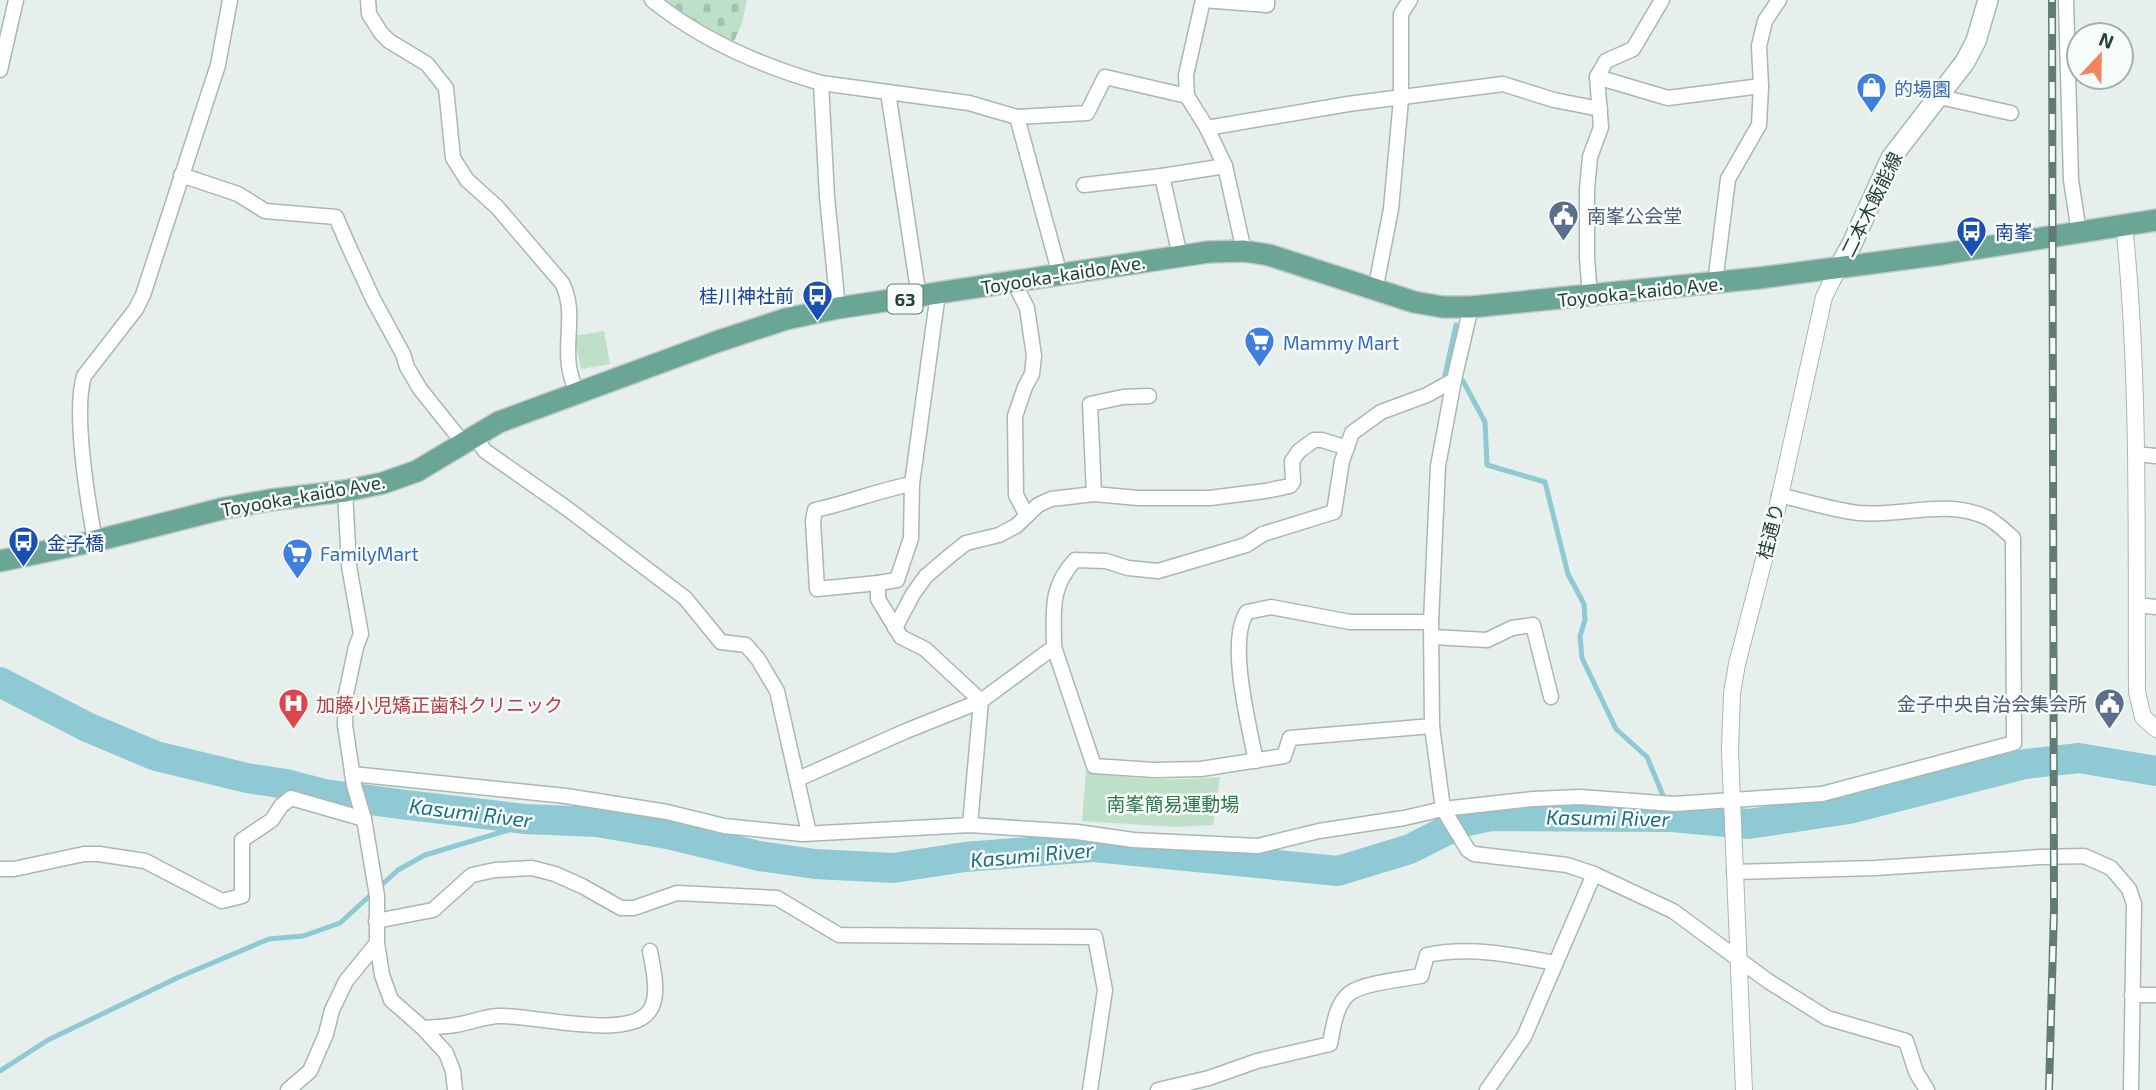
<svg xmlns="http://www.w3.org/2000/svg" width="2156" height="1090" viewBox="0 0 2156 1090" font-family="'Exo 2','Noto Sans JP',sans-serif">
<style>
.cemetery{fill:url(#cemetery-stones)}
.park{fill:#bfe0c8}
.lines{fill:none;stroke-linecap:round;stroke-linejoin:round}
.stream{stroke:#8ec9d4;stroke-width:5}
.river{stroke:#8ec9d4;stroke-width:30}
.minor-casing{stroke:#a8b8b2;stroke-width:17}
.tertiary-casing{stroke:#a8b8b2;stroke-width:18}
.secondary-casing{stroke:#a4bbb3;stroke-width:22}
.primary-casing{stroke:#c2cac8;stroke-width:24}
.minor{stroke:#fff;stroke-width:14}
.tertiary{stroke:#fff;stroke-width:16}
.secondary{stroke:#fff;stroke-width:19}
.primary{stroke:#6aa596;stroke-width:21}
.rail-casing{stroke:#5f7d75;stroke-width:8}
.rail{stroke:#f7fbf9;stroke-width:5;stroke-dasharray:16;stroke-linecap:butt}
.labels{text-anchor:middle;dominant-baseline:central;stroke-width:5;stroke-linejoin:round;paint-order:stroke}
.shield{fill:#f7fbf9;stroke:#637a73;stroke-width:2}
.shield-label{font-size:18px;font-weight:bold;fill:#24423a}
.shop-label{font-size:19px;fill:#366cbe;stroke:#f7fbf9;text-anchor:start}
.street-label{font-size:19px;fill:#24423a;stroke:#f7fbf9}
.service-label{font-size:19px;fill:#4e5e75;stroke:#f7fbf9;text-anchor:start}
.transit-label{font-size:19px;fill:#164399;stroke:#f7fbf9;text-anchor:start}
.health-label{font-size:19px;fill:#be3a42;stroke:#f7fbf9;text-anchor:start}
.park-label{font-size:19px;fill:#2d7a4b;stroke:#f7fbf9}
.water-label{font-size:21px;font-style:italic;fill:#1c6f80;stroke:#f7fbf9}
</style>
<defs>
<pattern id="cemetery-stones" width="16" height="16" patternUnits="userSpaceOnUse" patternTransform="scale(1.75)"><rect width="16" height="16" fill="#bfe0c8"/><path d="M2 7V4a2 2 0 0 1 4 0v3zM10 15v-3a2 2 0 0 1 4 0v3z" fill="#a4c1ad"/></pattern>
</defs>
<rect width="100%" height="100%" fill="#e6efeb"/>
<path class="cemetery" d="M665,0H747L742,23L734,41L711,31Z"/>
<g class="park">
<path d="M604,331L610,364L581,369L574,336Z"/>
<path d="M1086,771C1130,780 1175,781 1220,777L1213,825L1176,827L1082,821Z"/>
</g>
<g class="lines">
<g class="stream">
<path d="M1456,325L1445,375L1463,381L1485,422L1487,465L1545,482L1568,574L1584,604L1585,620L1580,636L1582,658L1616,729L1647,757L1672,817"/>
<path d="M0,1071L48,1040L179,977L269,939L303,936L340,923L398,870L425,855L512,829L525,819"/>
</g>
<path class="river" d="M0,682L87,727L156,756L247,778L286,784L324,794L407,805L525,819L597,822L667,834L759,856L815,864L893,868L965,857L1094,847L1338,871L1410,849L1463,822L1491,816L1672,817L1748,824L1849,809L2025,764L2079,758L2156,771"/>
<defs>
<g id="minor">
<path d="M368,0L369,14L381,33L389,41L427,64L446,88L453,158L467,180L497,207L562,283C580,318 556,354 578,393"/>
<path d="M652,0C700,39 762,66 821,83L969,103L1017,117L1087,113L1105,77L1187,96L1207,128L1348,104L1503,84L1554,100L1600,109"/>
<path d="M2066,0L2071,180L2079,232"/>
<path d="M0,70L16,0"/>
<path d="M1597,77L1668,98L1761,86"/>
<path d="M821,83L827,197L838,308"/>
<path d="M888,92L919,297"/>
<path d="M1187,96L1186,75L1203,0L1267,5V0"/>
<path d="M1940,97L2011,113"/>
<path d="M1017,117L1060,275"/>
<path d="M1207,128L1225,166L1244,251"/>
<path d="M181,175L238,194L265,211L336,217L349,247L373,299L403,354L407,367L420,389L464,444"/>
<path d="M1084,185L1162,176"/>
<path d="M1180,256L1162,176L1225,166"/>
<path d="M1014,282L1027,308L1034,356L1032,374L1025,387L1015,416L1016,495L1026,514"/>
<path d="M1715,283L1728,179L1759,125L1761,86L1759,46L1765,21L1779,0"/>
<path d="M1375,291L1391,209L1401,99V14L1410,0"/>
<path d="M938,293L912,484L911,538L897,580L878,583V599L901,637L925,649L981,701L1054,647C1054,612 1049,588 1075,560L1106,561L1128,568L1158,571L1246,545L1263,534L1334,512L1342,461L1352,433L1381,412L1427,395L1454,380"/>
<path d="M1590,296L1587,258V189L1590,157L1601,127L1597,77L1606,61L1633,49L1662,0"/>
<path d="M1471,307L1454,380L1438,466L1431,622L1432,726L1443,809L1468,850L1474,854L1567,865L1594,874L1673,911L1768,981L1827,1018L1906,1041L1916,1072L1927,1090"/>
<path d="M475,437L485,451L565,507L685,598L721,642L746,645L758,659L777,691L809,833"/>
<path d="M2136,454L2156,456"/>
<path d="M345,491L349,566L361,634L356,647L346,694L345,725L354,785L364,819L377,896V943L382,975L391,1000L423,1028L446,1053L453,1071L455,1090"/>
<path d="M1094,494L1090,404L1123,397L1149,396"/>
<path d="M95,541C88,502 73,412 84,376L136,309L143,295L218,65L230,0"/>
<path d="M878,583L817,589L813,521L815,510C848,503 879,490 912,484"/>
<path d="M2137,605L2156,607"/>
<path d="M895,628L913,594L926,576L952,554L966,543L999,535L1016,526L1038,505L1051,499L1094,494L1138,498H1210L1265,491L1290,486L1293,482L1292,461L1299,451L1314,440H1322L1347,448"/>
<path d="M1432,637L1487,640L1512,628L1533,625L1551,697"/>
<path d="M1054,647L1094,766L1154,770L1201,769L1284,756L1290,738L1432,726"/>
<path d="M1256,761C1249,726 1227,641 1247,612L1271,607L1350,622H1431"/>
<path d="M352,774L566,796L667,812L724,826L803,834L970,825L1077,832L1133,840L1258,846L1319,831L1404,818L1443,809L1533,799L1580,797L1674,804L1822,794L2014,743L2013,538C2005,531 1997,523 1988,518C1946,498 1903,517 1859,513C1833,510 1805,501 1779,495"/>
<path d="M798,779L906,731L981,701L970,825"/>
<path d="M0,869H14L84,854H99L145,861L222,901L242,896V840L272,820L281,806L291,798L364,819"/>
<path d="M1734,872L1875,868L2040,857L2084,856L2111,868L2129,889L2134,904L2131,1090"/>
<path d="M376,921L433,910L472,875L495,870L532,868L555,874L582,886L621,908H634L677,893L777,898L839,935L1095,937L1105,990L1090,1090"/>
<path d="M2132,995H2156"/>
<path d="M423,1028C433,1027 445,1027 455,1025C469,1023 483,1017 498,1016C531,1014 630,1042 650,1010C660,996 653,967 650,951"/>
<path d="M288,1090L310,1071L326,1034L332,1010L346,981L377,943"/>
<path d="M1158,1090L1209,1078L1257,1061L1330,1044C1333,1028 1336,1003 1350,993C1363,983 1404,979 1421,976L1427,955C1468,946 1513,955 1554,963"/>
<path d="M1487,1090L1524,1037L1594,874"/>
</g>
<g id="tertiary">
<path d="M2124,224C2140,379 2136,536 2137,692L2143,717L2156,729"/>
<path d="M1744,1090L1730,751L1732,693L1737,664L1777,509L1824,297L1839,267"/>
</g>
<path id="secondary" d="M1839,267L1852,244L1891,158L1965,62L1976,41L1988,0"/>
<path id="primary" d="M0,561L95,541L225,508L270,500L345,491L383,483L417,471L499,422L716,342L786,319L838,308L1208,252L1244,251L1269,255L1414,302L1443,307H1471L1759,278L1942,254L2156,220"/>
</defs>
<use href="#minor" class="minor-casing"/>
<use href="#tertiary" class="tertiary-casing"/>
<use href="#secondary" class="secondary-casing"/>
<use href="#primary" class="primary-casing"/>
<use href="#minor" class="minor"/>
<use href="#tertiary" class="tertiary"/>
<use href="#secondary" class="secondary"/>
<use href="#primary" class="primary"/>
<defs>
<path id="rail" d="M2049,1090L2054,909L2052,0"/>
</defs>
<use href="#rail" class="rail-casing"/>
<use href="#rail" class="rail"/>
</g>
<defs>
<symbol id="shop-pin" viewBox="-11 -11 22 30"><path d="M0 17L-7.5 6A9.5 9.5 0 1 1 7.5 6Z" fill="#3f7fe0" stroke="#f7fbf9"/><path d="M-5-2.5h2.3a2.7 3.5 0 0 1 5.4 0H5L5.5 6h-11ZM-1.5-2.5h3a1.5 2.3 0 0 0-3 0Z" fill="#fff"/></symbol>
<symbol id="civic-pin" viewBox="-11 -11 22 30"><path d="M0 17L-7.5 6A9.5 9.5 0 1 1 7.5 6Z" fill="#5c6f8a" stroke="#f7fbf9"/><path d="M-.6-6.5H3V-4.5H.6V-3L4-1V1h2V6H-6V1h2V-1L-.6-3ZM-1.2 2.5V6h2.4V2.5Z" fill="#fff"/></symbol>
<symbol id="bus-pin" viewBox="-11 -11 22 30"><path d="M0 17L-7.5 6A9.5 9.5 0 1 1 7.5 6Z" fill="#1a4fb4" stroke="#f7fbf9"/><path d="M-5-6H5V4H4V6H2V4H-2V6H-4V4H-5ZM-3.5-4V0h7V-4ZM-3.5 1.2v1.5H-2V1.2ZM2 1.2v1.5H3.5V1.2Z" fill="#fff"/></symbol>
<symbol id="supermarket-pin" viewBox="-11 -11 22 30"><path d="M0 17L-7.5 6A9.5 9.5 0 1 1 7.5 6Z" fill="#3f7fe0" stroke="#f7fbf9"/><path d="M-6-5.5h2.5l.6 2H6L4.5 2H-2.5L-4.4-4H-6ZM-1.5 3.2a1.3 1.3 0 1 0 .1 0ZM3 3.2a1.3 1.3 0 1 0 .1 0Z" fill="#fff"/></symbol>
<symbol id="hospital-pin" viewBox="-11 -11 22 30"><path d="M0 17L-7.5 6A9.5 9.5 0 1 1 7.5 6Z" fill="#e0444e" stroke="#f7fbf9"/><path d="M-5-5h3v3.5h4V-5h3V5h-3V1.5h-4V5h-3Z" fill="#fff"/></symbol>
</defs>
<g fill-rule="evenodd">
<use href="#shop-pin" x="1854" y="70" width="35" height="47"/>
<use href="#civic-pin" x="1546" y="198" width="35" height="47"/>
<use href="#bus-pin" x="1954" y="214" width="35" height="47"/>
<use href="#bus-pin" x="800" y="278" width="35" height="47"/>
<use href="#supermarket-pin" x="1242" y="324" width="35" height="47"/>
<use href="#bus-pin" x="6" y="524" width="35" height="47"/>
<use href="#supermarket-pin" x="280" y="536" width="35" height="47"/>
<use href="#civic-pin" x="2092" y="686" width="35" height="47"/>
<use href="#hospital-pin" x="276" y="686" width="35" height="47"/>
</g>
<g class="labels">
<rect class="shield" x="887.5" y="284.5" width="35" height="29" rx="5"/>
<g class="shield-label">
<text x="905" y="299">63</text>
</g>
<g class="shop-label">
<text x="1894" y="88">的場園</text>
<text x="1283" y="342">Mammy Mart</text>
<text x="320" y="553">FamilyMart</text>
</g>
<g class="street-label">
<text transform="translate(1871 204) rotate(-64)">二本木飯能線</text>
<text transform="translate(1063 274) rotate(-9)">Toyooka-kaido Ave.</text>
<text transform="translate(1640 291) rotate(-6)">Toyooka-kaido Ave.</text>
<text transform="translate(303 495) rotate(-10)">Toyooka-kaido Ave.</text>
<text transform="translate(1770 531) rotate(-76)">桂通り</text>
</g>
<g class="service-label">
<text x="1587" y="215">南峯公会堂</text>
<text x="2087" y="703" text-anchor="end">金子中央自治会集会所</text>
</g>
<g class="transit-label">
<text x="1995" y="231">南峯</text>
<text x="794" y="295" text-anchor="end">桂川神社前</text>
<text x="47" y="542">金子橋</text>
</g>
<g class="health-label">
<text x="316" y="704">加藤小児矯正歯科クリニック</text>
</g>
<g class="park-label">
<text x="1173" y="803">南峯簡易運動場</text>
</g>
<g class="water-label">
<text transform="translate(471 812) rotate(7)">Kasumi River</text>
<text transform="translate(1608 817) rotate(1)">Kasumi River</text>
<text transform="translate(1032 854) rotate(-5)">Kasumi River</text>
</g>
</g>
<g transform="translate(2100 56) rotate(22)"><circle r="33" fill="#f7fbf9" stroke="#a3b1ad" stroke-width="2"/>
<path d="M0-5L12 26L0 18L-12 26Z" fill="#f4845f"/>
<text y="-10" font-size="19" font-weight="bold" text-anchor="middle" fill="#24423a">N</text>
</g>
</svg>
